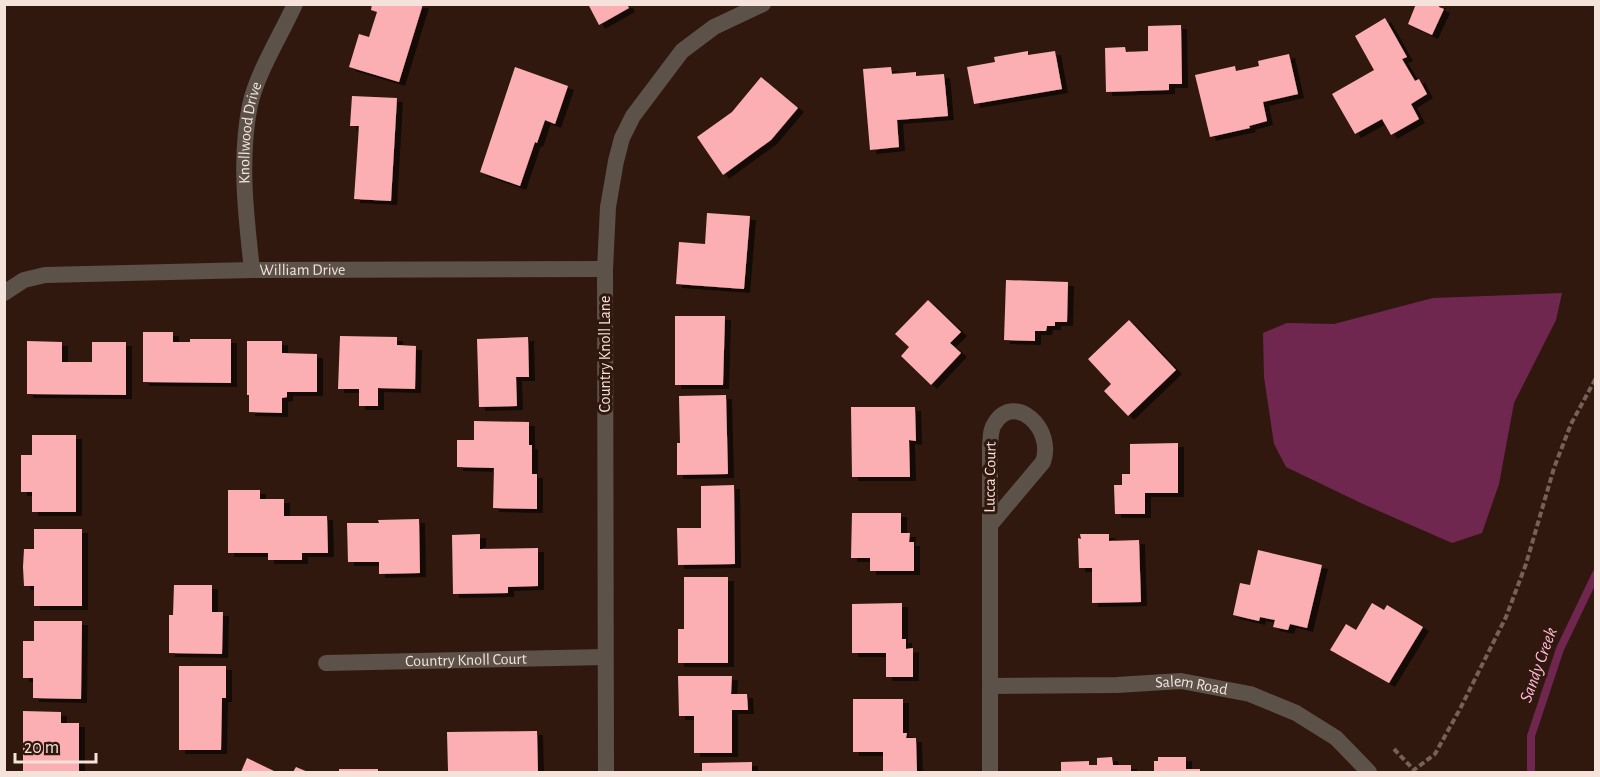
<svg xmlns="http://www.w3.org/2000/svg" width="1600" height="777" viewBox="0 0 1600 777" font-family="'Alegreya Sans',sans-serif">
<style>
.water{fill:#70274f}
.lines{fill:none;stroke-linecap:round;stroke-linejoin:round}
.stream{stroke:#70274f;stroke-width:8}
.building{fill:#fcafb3;filter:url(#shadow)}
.path{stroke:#766058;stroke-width:4;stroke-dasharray:6 3;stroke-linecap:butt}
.minor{stroke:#5c5249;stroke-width:16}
.labels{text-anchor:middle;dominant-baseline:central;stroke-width:6;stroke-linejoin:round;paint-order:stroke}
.street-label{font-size:16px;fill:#f4e2db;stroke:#31180f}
.water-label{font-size:18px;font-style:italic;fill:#fcb9d7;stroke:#31180f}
</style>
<defs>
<filter id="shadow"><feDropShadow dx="6" dy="4" stdDeviation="0" flood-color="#0009"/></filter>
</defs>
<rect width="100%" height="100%" fill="#31180f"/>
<path class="water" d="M1562,293L1556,320L1514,403L1499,484L1482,533L1452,543L1363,504L1286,467L1274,444L1264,377L1263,333L1287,323L1334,324L1433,298Z"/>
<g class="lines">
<path class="stream" d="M1531,772V736L1560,649L1596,574"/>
</g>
<g class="building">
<path d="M372,4H423L399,82L349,67L359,34L369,37L377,12L371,10Z"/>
<path d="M588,4H627L629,8L599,25Z"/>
<path d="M1416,4H1440L1439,7L1444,9L1432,35L1408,24Z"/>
<path d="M1385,18L1407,57L1402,59L1415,81L1419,79L1427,94L1411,104L1419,119L1391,135L1382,119L1355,134L1332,94L1374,70L1355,36Z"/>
<path d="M1181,25L1182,84H1169V90L1106,92L1105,48L1125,47L1126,52L1148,51V26Z"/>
<path d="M1028,51V55L1055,51L1062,89L974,104L967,67L995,62L994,57Z"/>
<path d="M1289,54L1298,94L1263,102L1267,121L1249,126L1250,128L1210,137L1195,75L1235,66L1236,71L1259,66L1258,61Z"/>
<path d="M515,67L568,86L555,124L545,120L537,143L535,142L520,186L480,172Z"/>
<path d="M891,67L892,74L916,72V76L944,74L948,116L897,120L899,147L870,150L863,69Z"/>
<path d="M761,77L798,108L771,140L723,175L697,137L732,112Z"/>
<path d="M352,96L397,98L391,201L354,199L359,126H350Z"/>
<path d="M707,213L750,216L744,289L676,284L679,242L705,244Z"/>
<path d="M1006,280L1068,282L1067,322H1055V326H1047L1046,331H1035V341L1004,340Z"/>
<path d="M928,300L961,332L950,343L961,353L931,385L901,356L909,347L895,334Z"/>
<path d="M675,316H725L723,385H675Z"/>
<path d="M1129,320L1176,370L1128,416L1104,391L1111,384L1088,359Z"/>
<path d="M143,332H173V342H190V339H231V383L143,382Z"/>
<path d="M340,336L397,337V345L416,346L415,389L378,388V406H359V389H338Z"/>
<path d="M528,337L529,377H516L517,406L479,407L477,339Z"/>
<path d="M27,341L62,342V362H92V342H126V395L27,394Z"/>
<path d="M247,341H282V353L317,354V392H287V397L282,398V413L249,412V395H247Z"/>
<path d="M726,395L728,474L677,475V443H680L679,396Z"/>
<path d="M851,407H915L916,441L909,440L910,477H852Z"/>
<path d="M474,421L529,422V445H532V474H537V509L493,508L494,468L457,467V440H474Z"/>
<path d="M32,435H76V512H32V492H21V455H32Z"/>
<path d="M1178,443V493H1145V514H1115L1114,485H1122V474H1130V444Z"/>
<path d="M734,485L735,564L678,565L677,528H701V486Z"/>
<path d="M228,490H260V499H284V516H327L328,553H302V560H268V553H228Z"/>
<path d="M852,513H901V533H910L909,542H914V571H870V558H851Z"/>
<path d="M419,519L420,573L379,574V562H348L347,523H379L378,520Z"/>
<path d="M34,529H82V606H34V586H24L23,567L24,549H34Z"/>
<path d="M480,534V549L538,548V586L508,587V593L453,594L452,535Z"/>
<path d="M1080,534H1109V541L1139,540L1141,602L1092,603V568H1079L1078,538L1081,539Z"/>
<path d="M1258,550L1322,565L1307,628L1290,624L1288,630L1273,627L1275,620L1260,617L1259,621L1233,615L1240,583L1250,585Z"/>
<path d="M684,577H728V663H678V629H684Z"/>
<path d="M174,585H212V612H223L222,654L169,653V615H173Z"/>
<path d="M902,603V639H906V649L913,648V677H886V653H852V604Z"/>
<path d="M1372,603L1384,610L1387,605L1423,627L1389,683L1330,650L1346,624L1356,630Z"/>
<path d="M34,621H82L81,699L33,698V678H23V641H34Z"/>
<path d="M179,666H226V698H222L221,750H179Z"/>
<path d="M678,676H732L731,694H747L748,710H732V753H694V716H679Z"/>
<path d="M853,699H903V733H907L906,738H916L917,772H883V752H853Z"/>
<path d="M23,711L61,712V723H79V772H23Z"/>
<path d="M537,731L538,772L448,771L447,732Z"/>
<path d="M1112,757L1113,765H1131V772H1061V762L1089,761V765H1097V758Z"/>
<path d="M1158,757H1186V769H1200V772H1154V761H1158Z"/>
<path d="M247,758L276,772H241Z"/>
<path d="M752,762V772H702V763Z"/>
<path d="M296,767L308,772H293Z"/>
<rect x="339" y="769" width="39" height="3"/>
</g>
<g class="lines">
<g class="path">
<path d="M1394,749L1414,770"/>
<path d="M1415,772L1414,770L1435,754L1460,709L1506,617L1526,564L1554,468L1571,424L1596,378"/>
</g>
<g class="minor">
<path id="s1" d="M252,270C246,216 239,159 250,105C257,73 281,35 295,4"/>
<path id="s2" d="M4,293L24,280L45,275L252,270L605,269"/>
<path d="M990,525L1043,462C1055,428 1014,392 995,423C990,429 991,438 990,446V772"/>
<path id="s3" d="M326,663L605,657"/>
<path id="s4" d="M990,686L1117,685L1181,681L1250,694L1296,713L1336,738L1369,772"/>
<path d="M606,772L605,269L608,207L616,161L622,138L633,116L682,51L714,27L763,4"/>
</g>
</g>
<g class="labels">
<g class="street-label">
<text stroke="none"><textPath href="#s1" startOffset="138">Knollwood Drive</textPath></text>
<text stroke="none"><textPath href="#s2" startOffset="303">William Drive</textPath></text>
<text transform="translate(605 354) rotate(-90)">Country Knoll Lane</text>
<text transform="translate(990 477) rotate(-89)">Lucca Court</text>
<text stroke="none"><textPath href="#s3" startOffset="140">Country Knoll Court</textPath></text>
<text stroke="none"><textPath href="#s4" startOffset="202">Salem Road</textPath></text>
</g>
<g class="water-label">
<text transform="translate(1539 665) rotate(-70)">Sandy Creek</text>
</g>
</g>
<rect width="1600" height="777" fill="none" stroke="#f4e2db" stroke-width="12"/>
<path d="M15 753v9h81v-9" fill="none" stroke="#f4e2db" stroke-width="3"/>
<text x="24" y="753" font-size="18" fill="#f4e2db" stroke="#31180f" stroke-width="4.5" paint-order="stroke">20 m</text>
</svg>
